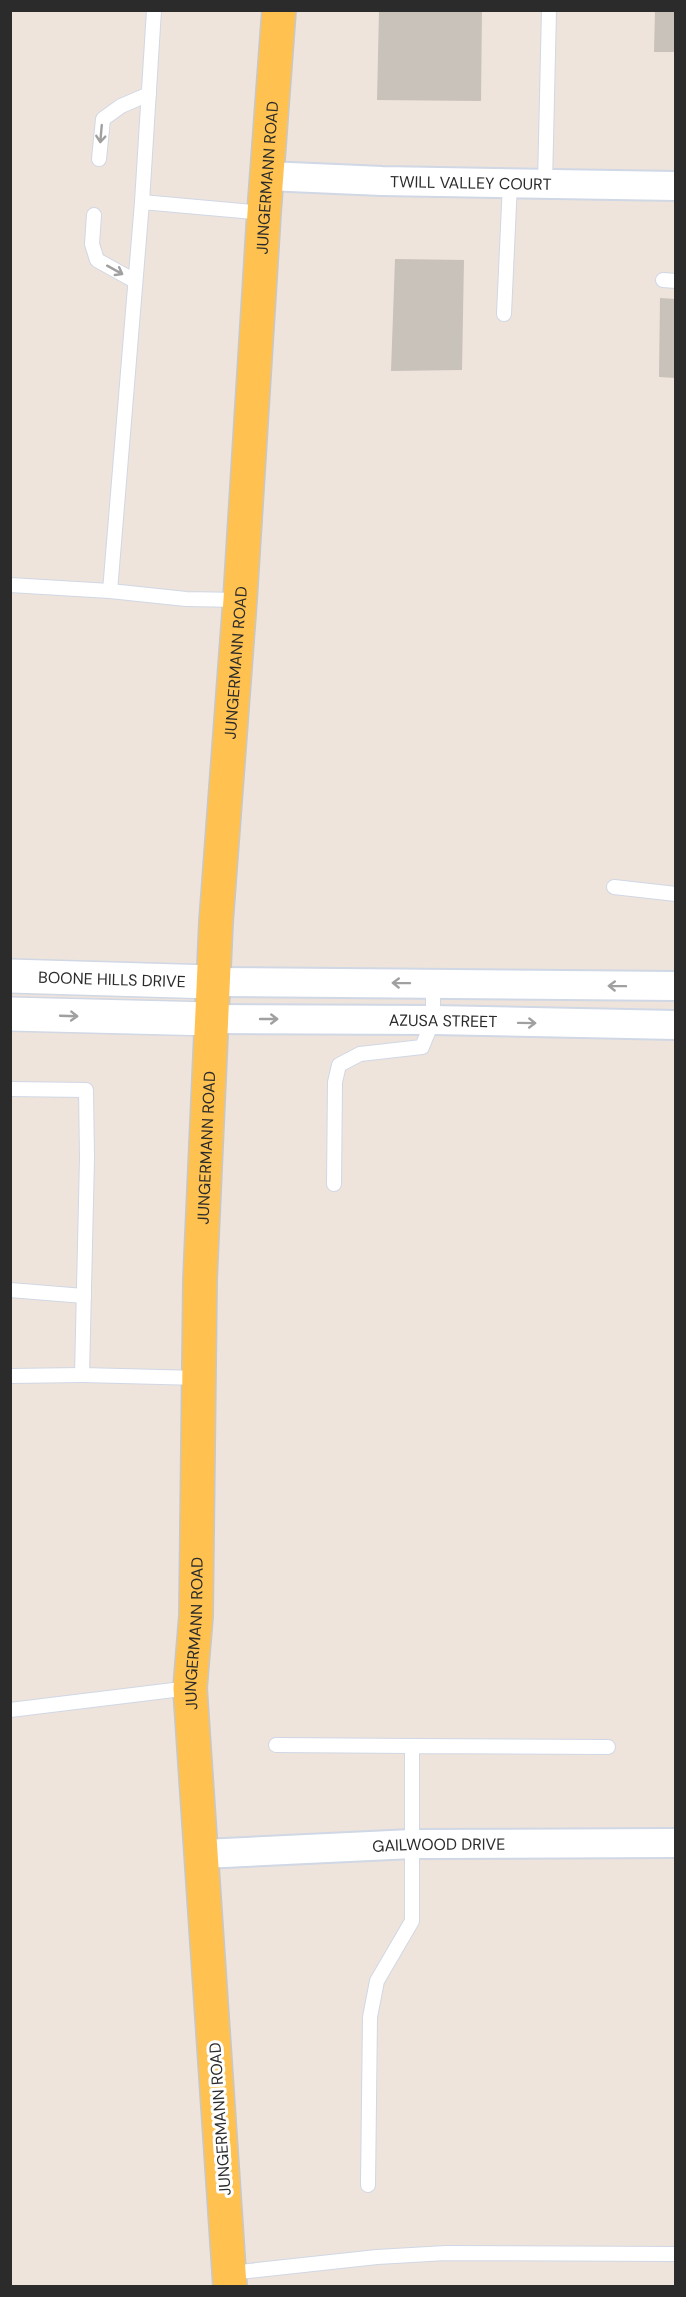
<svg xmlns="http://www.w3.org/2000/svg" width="686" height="2297" viewBox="0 0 686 2297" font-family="'DM Sans',sans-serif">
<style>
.building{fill:#c9c2ba}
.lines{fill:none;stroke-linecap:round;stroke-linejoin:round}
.service-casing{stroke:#d0d7e5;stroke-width:16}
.minor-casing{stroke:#d0d7e5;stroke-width:32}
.tertiary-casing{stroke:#d0d7e5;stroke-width:36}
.primary-casing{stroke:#c8c8c8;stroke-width:36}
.service{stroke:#fff;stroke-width:14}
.minor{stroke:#fff;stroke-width:28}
.tertiary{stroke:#fff;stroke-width:33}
.primary{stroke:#ffc150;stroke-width:33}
.oneway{stroke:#a0a0a0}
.labels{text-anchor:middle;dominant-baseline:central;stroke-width:6;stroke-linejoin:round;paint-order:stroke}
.street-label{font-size:16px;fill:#2b2b2b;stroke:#fff}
</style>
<rect width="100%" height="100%" fill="#eee4db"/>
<g class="building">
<path d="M379,10H482L481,101L377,100Z"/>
<path d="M655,10H676V52H654Z"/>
<path d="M395,259L464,260L462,370L391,371Z"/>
<path d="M660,298L676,299V378L659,377Z"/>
</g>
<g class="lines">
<defs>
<g id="service">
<path d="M99,159L103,119L121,106L149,94"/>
<path d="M545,184L549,10"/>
<path d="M142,202L154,10"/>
<path d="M94,215L92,244L97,260L135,281"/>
<path d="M663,280L676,281"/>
<path d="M504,314L510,183"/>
<path d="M10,585L110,591"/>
<path d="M240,600L186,599L110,591L142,202L264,213"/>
<path d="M614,887L676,894"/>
<path d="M10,1089L86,1090L87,1158L82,1375L200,1378"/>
<path d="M334,1184L335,1082L339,1065L360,1054L422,1047L433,1020V984"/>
<path d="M10,1290L84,1296"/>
<path d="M10,1376L82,1375"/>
<path d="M10,1710L190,1688"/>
<path d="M276,1745L412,1746"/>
<path d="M368,2185L370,2017L377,1981L412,1921V1746L608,1747"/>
<path d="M230,2273L377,2257L446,2253L676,2254"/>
</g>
<g id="minor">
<path id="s1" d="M267,176L382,181L676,186"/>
<path d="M213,982L676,986"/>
<path id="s2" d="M211,1019L433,1020L676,1025"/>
<path id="s3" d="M203,1854L412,1844L676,1843"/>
</g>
<g id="tertiary">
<path id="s4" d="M10,976L213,982"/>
<path d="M10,1014L211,1019"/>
</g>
<g id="primary">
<path id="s5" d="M230,2286L190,1688L196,1616L200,1280L216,922L240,600L264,213L279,10"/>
</g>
</defs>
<use href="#service" class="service-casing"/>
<use href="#minor" class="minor-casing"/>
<use href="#tertiary" class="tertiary-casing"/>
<use href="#primary" class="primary-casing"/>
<use href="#service" class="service"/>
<use href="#minor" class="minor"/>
<use href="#tertiary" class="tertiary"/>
<use href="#primary" class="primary"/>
</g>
<defs><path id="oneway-shaft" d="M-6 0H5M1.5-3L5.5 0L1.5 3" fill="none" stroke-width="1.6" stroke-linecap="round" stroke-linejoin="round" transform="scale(1.5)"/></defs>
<g class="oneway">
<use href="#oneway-shaft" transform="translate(101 134) rotate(95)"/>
<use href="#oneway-shaft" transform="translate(115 270) rotate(29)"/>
<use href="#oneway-shaft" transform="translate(401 983) rotate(-179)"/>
<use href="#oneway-shaft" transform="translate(617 986) rotate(-179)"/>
<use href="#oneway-shaft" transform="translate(69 1016) rotate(2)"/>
<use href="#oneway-shaft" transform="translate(269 1019)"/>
<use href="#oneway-shaft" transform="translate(527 1023) rotate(1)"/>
</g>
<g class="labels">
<g class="street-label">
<text stroke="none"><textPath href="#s5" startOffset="2112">JUNGERMANN ROAD</textPath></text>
<text stroke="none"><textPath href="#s1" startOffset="204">TWILL VALLEY COURT</textPath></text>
<text stroke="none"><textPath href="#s5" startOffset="1626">JUNGERMANN ROAD</textPath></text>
<text stroke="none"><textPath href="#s4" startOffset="102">BOONE HILLS DRIVE</textPath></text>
<text stroke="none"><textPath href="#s2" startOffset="232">AZUSA STREET</textPath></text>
<text stroke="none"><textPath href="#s5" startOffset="1140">JUNGERMANN ROAD</textPath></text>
<text stroke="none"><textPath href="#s5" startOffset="654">JUNGERMANN ROAD</textPath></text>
<text stroke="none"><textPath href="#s3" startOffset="236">GAILWOOD DRIVE</textPath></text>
<text transform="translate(220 2119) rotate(-94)">JUNGERMANN ROAD</text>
</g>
</g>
<rect width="686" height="2297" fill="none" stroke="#2b2b2b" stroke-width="24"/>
</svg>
